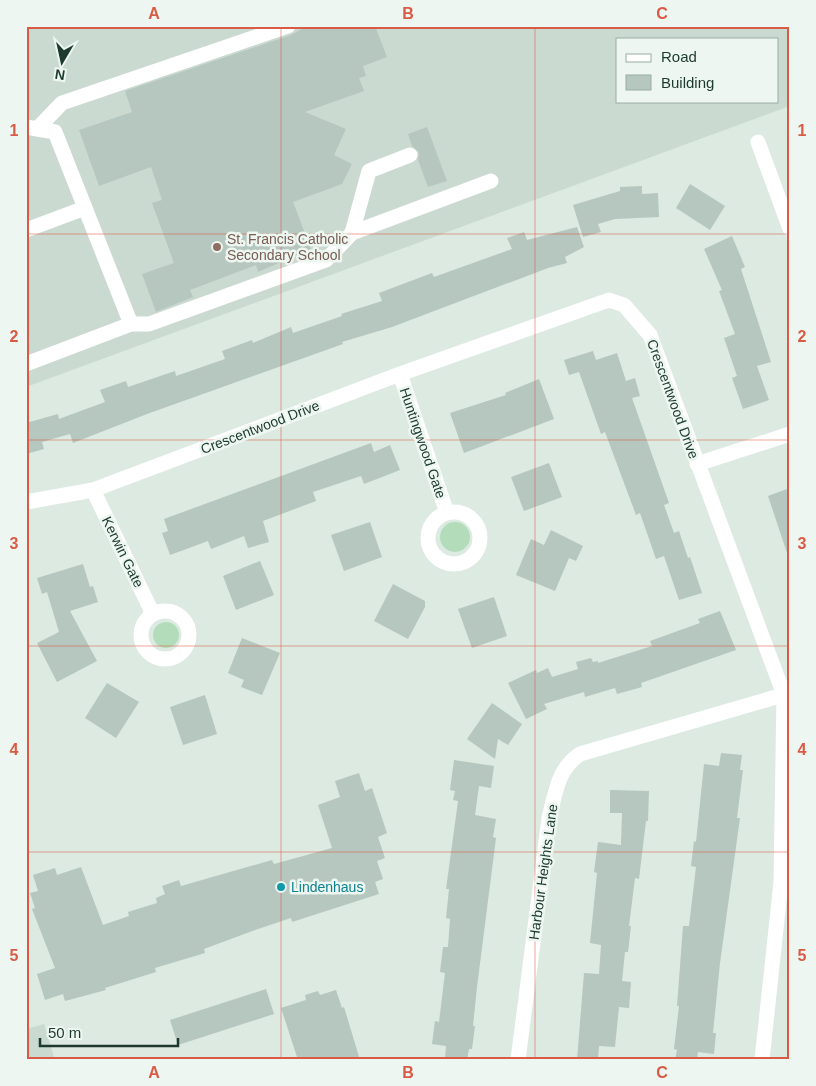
<svg xmlns="http://www.w3.org/2000/svg" width="816" height="1086" viewBox="0 0 816 1086" font-family="Helvetica,sans-serif">
<style>
.built{fill:#cbdad1;fill-rule:evenodd}
.green{fill:#b3ddba}
.building{fill:#b5c7be}
.lines{fill:none;stroke-linecap:round;stroke-linejoin:round}
.minor{stroke:#fff;stroke-width:15}
.grid{fill:none;stroke:#da5b45;stroke-width:1;stroke-opacity:0.55}
.education-dot{fill:#8d6e63;stroke:#edf6f0;stroke-width:2}
.culture-dot{fill:#0f9aa8;stroke:#edf6f0;stroke-width:2}
.labels{text-anchor:middle;dominant-baseline:central;stroke-width:5;stroke-linejoin:round;paint-order:stroke}
.education-label{font-size:14px;fill:#785e54;stroke:#edf6f0;text-anchor:start}
.street-label{font-size:14px;fill:#1d3a2f;stroke:#edf6f0}
.culture-label{font-size:14px;fill:#0d838f;stroke:#edf6f0;text-anchor:start}
.neatline{fill:none;stroke:#da5b45;stroke-width:2}
.grid-label{font-size:16px;text-anchor:middle;font-weight:bold;fill:#da5b45}
</style>
<rect width="100%" height="100%" fill="#dceae2"/>
<g class="built">
<path d="M26,26H790V106L26,387ZM617,39H777V101H617Z"/>
<path d="M44,1024L55,1060H26V1029Z"/>
</g>
<g class="green">
<circle cx="455" cy="537" r="15"/>
<circle cx="166" cy="635" r="13"/>
</g>
<g class="building">
<path d="M307,26H375L387,57L363,66L366,76L359,78L364,91L305,112L346,129L334,155L352,164L342,184L293,202L311,249L258,272L256,265L190,290L193,297L156,312L142,274L174,263L152,203L162,200L151,167L99,186L79,130L132,112L125,91L291,35Z"/>
<path d="M427,127L447,181L428,187L418,160L419,152L412,146L408,134Z"/>
<path d="M690,184L725,206L710,230L676,208Z"/>
<path d="M642,186V194L658,193L659,217L615,219L598,224L601,232L583,237L573,205L620,191V187Z"/>
<path d="M577,227L584,247L565,257L567,263L548,268L392,327L342,342L343,344L147,414L73,443L70,434L42,442L44,449L26,454V423L58,414L59,419L105,402L100,390L126,381L128,387L175,371L176,376L225,359L222,351L252,340L253,343L291,327L293,333L342,316L341,314L382,301L379,293L432,273L434,277L512,249L507,238L524,232L527,240Z"/>
<path d="M732,236L745,267L741,269L771,362L757,366L769,400L743,409L732,378L737,376L724,338L735,334L719,291L722,290L704,249Z"/>
<path d="M593,351L596,360L617,353L626,381L635,378L640,396L632,398L669,503L664,505L674,533L679,531L688,558L690,557L702,593L679,600L664,556L656,559L640,513L636,515L605,432L601,434L579,372L569,375L564,360Z"/>
<path d="M539,379L554,419L464,453L450,413L506,395L505,393Z"/>
<path d="M371,443L374,452L390,445L400,470L364,484L361,476L313,492L316,501L263,521L269,542L248,548L244,536L211,549L208,541L170,555L162,533L168,531L164,519Z"/>
<path d="M549,463L562,497L524,511L511,477Z"/>
<path d="M790,488V553H787L768,496Z"/>
<path d="M370,522L382,557L344,571L331,535Z"/>
<path d="M551,530L583,546L576,561L569,558L555,591L516,575L531,539L544,545Z"/>
<path d="M260,561L274,595L236,610L223,576Z"/>
<path d="M83,564L90,587L93,586L98,602L70,611L97,661L57,682L37,643L59,632L47,592L42,594L37,578Z"/>
<path d="M393,584L425,601V607L408,639L374,621Z"/>
<path d="M494,597L507,636L472,648L458,609Z"/>
<path d="M720,611L736,650L641,683L642,687L617,694L615,688L585,697L584,692L544,704L547,709L526,719L508,683L536,670L537,673L548,668L552,677L578,669L576,662L591,658L593,662L598,661V663L652,646L650,641L700,623L698,619Z"/>
<path d="M242,638L280,653L262,695L241,687L244,680L228,673Z"/>
<path d="M107,683L139,702L116,738L85,718Z"/>
<path d="M205,695L217,734L183,745L170,707Z"/>
<path d="M492,703L522,724L508,745L498,739L495,759L467,739Z"/>
<path d="M721,753L742,755L740,770H743L737,818H740L720,963L713,1033H716L714,1054L698,1052L697,1060H675L677,1050L674,1049L679,1006H677L683,926H689L696,867L691,866L694,841L696,842L704,764L719,766Z"/>
<path d="M454,760L494,766L491,788L479,786L475,815L496,819L493,837L496,838L477,987L473,1026H475L472,1049H469L467,1060L445,1059L446,1046L432,1044L435,1021L439,1022L445,973L440,972L443,947H448L450,919L446,918L449,889H446L458,801L453,800L455,791L450,790Z"/>
<path d="M359,773L365,791L372,788L387,833L378,837L385,858L377,861L383,879L375,882L379,894L292,922L291,918L255,930L204,949L205,953L155,968L156,972L105,988L106,990L65,1001L63,994L45,1000L37,974L55,968L32,909L35,908L30,893L38,891L33,875L55,868L57,875L81,867L103,925L129,916L128,912L157,903L156,898L165,894L162,886L179,880L181,886L272,860L274,864L332,848L318,805L340,797L335,781Z"/>
<path d="M610,790L649,791L648,821H646L639,879L635,878L629,926H631L628,952H625L622,981L631,982L629,1008L619,1007L615,1047L599,1046L598,1060H577L584,973L599,974L601,945L590,943L597,873L594,872L598,842L621,845L622,813H610Z"/>
<path d="M266,989L274,1014L178,1045L170,1020Z"/>
<path d="M336,990L342,1008L344,1007L360,1060H298L281,1008L306,1000L305,995L318,991L320,995Z"/>
</g>
<g class="lines">
<g class="minor">
<path d="M26,127L55,132L131,324L26,364"/>
<path d="M37,129L62,103L288,26"/>
<path d="M758,142L790,229"/>
<path d="M26,230L85,208"/>
<path d="M352,233L369,171L410,155"/>
<path d="M131,324H149L326,260L352,233L491,181"/>
<path d="M400,374L447,513"/>
<path d="M697,464L790,434"/>
<path d="M93,490L153,614"/>
<path d="M26,502L93,490L400,374L609,300L624,305L650,335L784,695L781,882L762,1060"/>
<circle cx="454" cy="538" r="26"/>
<circle cx="165" cy="635" r="24"/>
<path d="M518,1060L549,818C556,792 557,770 580,754L790,693"/>
</g>
</g>
<path class="grid" d="M281,26V1060M535,26V1060M26,234H790M26,440H790M26,646H790M26,852H790"/>
<circle class="education-dot" cx="217" cy="247" r="5"/>
<circle class="culture-dot" cx="281" cy="887" r="5"/>
<g class="labels">
<g class="education-label">
<text x="227" y="239">St. Francis Catholic<tspan x="227" dy="16">Secondary School</tspan></text>
</g>
<g class="street-label">
<text transform="translate(673 399) rotate(70)">Crescentwood Drive</text>
<text transform="translate(260 427) rotate(-21)">Crescentwood Drive</text>
<text transform="translate(423 443) rotate(71)">Huntingwood Gate</text>
<text transform="translate(123 552) rotate(64)">Kerwin Gate</text>
<text transform="translate(543 872) rotate(-82)">Harbour Heights Lane</text>
</g>
<g class="culture-label">
<text x="291" y="887">Lindenhaus</text>
</g>
</g>
<rect width="816" height="1086" fill="none" stroke="#edf6f0" stroke-width="55"/>
<rect x="616" y="38" width="162" height="65" fill="#edf6f0" stroke="#9aaba3"/>
<rect x="626" y="54" width="25" height="8" fill="#ffffff" stroke="#9aaba3"/>
<text x="661" y="62" font-size="15" fill="#1d3a2f">Road</text>
<rect x="626" y="75" width="25" height="15" fill="#b5c7be" stroke="#9aaba3"/>
<text x="661" y="88" font-size="15" fill="#1d3a2f">Building</text>
<g transform="translate(62 62) rotate(189)" stroke="#edf6f0" stroke-width="4" paint-order="stroke">
<path d="M0-4L9 19L0 12L-9 19Z" fill="#1d3a2f"/>
<text y="-8" font-size="14" font-weight="bold" text-anchor="middle" fill="#1d3a2f">N</text>
</g>
<path d="M40 1038v8h138v-8" fill="none" stroke="#1d3a2f" stroke-width="2.5"/>
<text x="48" y="1038" font-size="15" fill="#1d3a2f" stroke="#edf6f0" stroke-width="4" paint-order="stroke">50 m</text>
<rect x="28" y="28" width="760" height="1030" class="neatline"/>
<g class="grid-label">
<text x="154" y="19">A</text>
<text x="408" y="19">B</text>
<text x="662" y="19">C</text>
<text x="14" y="136">1</text>
<text x="802" y="136">1</text>
<text x="14" y="342">2</text>
<text x="802" y="342">2</text>
<text x="14" y="549">3</text>
<text x="802" y="549">3</text>
<text x="14" y="755">4</text>
<text x="802" y="755">4</text>
<text x="14" y="961">5</text>
<text x="802" y="961">5</text>
<text x="154" y="1078">A</text>
<text x="408" y="1078">B</text>
<text x="662" y="1078">C</text>
</g>
</svg>
